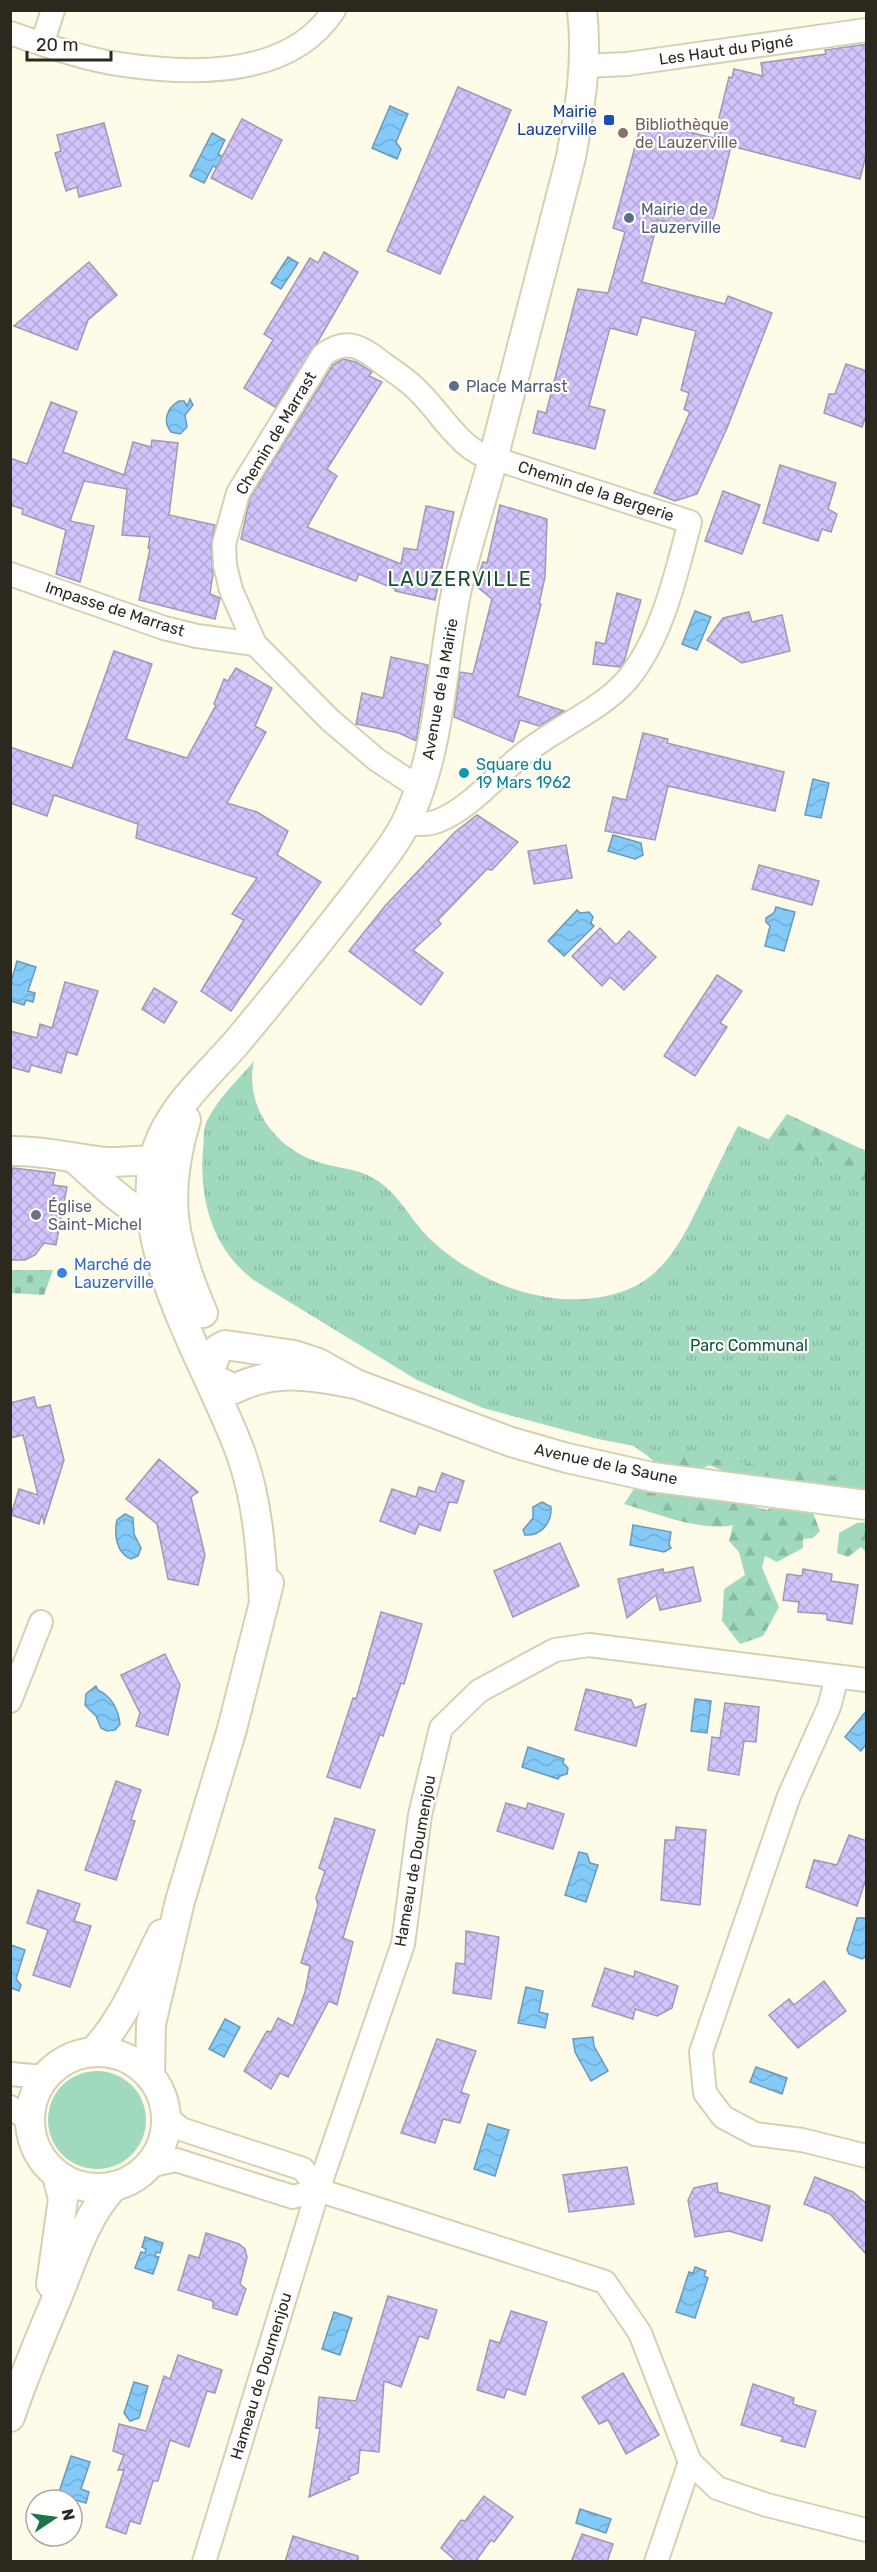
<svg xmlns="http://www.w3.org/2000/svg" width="877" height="2572" viewBox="0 0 877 2572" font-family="Rubik,sans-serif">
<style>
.green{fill:#a0d9bd}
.forest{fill:url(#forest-firs)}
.cemetery{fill:url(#cemetery-stones)}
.park{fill:url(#park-tufts)}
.water{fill:url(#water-waves);stroke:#699ab7;stroke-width:1.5}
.building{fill:url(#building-cross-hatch);stroke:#a099b4;stroke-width:1.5}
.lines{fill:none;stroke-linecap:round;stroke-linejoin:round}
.minor-casing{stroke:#d6d0b3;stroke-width:26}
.tertiary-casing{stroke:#d6d0b3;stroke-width:32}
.minor{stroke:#fff;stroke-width:22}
.tertiary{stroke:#fff;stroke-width:28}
.transit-dot{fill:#1a4fb4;stroke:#fff;stroke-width:2}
.education-dot{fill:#8d6e63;stroke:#fff;stroke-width:2}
.service-dot{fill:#5c6f8a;stroke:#fff;stroke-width:2}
.culture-dot{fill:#0f9aa8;stroke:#fff;stroke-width:2}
.worship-dot{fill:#6b7280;stroke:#fff;stroke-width:2}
.shop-dot{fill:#3f7fe0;stroke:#fff;stroke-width:2}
.labels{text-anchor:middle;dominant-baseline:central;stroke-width:4.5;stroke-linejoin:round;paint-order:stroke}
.street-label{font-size:16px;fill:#2b291e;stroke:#fff}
.transit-label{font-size:16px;fill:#164399;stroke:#fff;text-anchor:end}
.education-label{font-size:16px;fill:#785e54;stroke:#fff;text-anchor:start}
.service-label{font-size:16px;fill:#4e5e75;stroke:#fff;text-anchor:start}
.culture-label{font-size:16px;fill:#0d838f;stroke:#fff;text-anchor:start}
.worship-label{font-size:16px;fill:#5b616d;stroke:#fff;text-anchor:start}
.shop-label{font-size:16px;fill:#366cbe;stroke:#fff;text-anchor:start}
.park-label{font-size:16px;fill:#11533a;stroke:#fff}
.quarter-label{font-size:20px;letter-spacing:1.5px;fill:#134e2f;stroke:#fff}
</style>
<defs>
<pattern id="forest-firs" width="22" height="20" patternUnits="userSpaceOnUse" patternTransform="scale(1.5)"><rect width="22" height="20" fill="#a0d9bd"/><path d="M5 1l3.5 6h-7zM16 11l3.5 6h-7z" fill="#8abaa2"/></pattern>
<pattern id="cemetery-stones" width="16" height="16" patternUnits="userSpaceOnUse" patternTransform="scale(1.5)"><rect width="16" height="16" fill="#a0d9bd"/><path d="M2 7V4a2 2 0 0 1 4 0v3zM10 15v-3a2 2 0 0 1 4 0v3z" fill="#8abaa2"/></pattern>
<pattern id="park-tufts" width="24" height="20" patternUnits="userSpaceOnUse" patternTransform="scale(1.5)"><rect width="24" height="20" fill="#a0d9bd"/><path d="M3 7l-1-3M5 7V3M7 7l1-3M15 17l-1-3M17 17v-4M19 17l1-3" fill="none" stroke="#8abaa2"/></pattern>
<pattern id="water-waves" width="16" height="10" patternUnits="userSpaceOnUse" patternTransform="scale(1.5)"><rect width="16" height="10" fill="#83caf9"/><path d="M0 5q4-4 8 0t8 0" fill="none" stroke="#71aed5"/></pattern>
<pattern id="building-cross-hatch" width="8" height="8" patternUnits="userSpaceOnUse" patternTransform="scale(1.5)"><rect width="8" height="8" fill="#d2c3fb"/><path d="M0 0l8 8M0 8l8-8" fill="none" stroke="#b4a8d7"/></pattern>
</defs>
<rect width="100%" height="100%" fill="#fefbe9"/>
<circle class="green" cx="97" cy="2120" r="49"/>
<g class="forest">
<path d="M787,1114L866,1151V1209L757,1156Z"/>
<path d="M866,1420V1497L737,1477L709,1465L688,1478L712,1494L767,1510L789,1499L813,1513L820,1531L813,1538L803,1539V1548L777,1562L765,1556L762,1568L779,1607L763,1636L740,1644L722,1621L724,1589L745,1575L739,1552L729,1541L733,1525C701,1532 655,1513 624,1504L653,1460L634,1446Z"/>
<path d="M866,1522V1552L861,1547L848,1557L837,1553L839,1533L857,1523Z"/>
</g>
<path class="cemetery" d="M10,1270H53L44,1295L11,1293Z"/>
<path class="park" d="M254,1061C244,1106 275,1148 318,1162C339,1169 359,1168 378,1181C399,1195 411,1220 429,1238C477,1284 555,1314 621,1292C667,1277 684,1235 704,1195C715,1172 726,1149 738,1126L866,1182V1481L660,1451L598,1439L483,1408L417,1380L255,1281C213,1250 199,1201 203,1150C204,1142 203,1131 206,1123C216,1100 238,1080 254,1061Z"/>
<g class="water">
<path d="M390,106L408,114L396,142L401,149L397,159L372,148Z"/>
<path d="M212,133L225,140L218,154L223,157L218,168L213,166L204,183L190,176Z"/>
<path d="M288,257L298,263L281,289L271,283Z"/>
<path d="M190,399L193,405L185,415L187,427L180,434L171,432C162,421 167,408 179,401H184L187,406Z"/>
<path d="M695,611L711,617L697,650L682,644Z"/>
<path d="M813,779L829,783L821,818L805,815Z"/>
<path d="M613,835L641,843L643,855L635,859L608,851Z"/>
<path d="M776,907L795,912L784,951L765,946L770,926L766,922V918L774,913Z"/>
<path d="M577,910L580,913L589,912L593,917L591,923L594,926L564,956L548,941Z"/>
<path d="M17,961L36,967L28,991L35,993L33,1002L26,1000L24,1005L11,1001V982Z"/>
<path d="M542,1502L551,1507C552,1523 541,1536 525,1535L523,1530L533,1518V1507Z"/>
<path d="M125,1514L133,1518L134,1534L141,1548L138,1556L131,1559C116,1553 114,1534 117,1520Z"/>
<path d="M633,1525L671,1532L669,1545L671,1548L664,1552L630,1545Z"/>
<path d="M96,1686L98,1690C112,1697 118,1708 120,1724L115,1730L107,1731L101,1728L96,1716L85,1705L86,1694Z"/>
<path d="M695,1699L711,1701L707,1733L691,1731Z"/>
<path d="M866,1711V1744L861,1751L845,1737Z"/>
<path d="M528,1747L564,1759L563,1763L568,1768L567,1774L560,1776L558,1779L522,1767Z"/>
<path d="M579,1852L587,1854L590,1863L598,1865L586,1902L565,1895Z"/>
<path d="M857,1918H866V1956L862,1959L849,1954L847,1950Z"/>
<path d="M11,1945L25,1950L16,1979L21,1985L19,1991L11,1988Z"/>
<path d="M526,1987L543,1991L539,2012L548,2014L545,2028L518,2023Z"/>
<path d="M225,2019L240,2027L224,2057L209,2049Z"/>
<path d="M593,2037L594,2046L608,2071L591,2081L575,2052L573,2039Z"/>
<path d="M756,2067L787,2078L782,2094L750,2082Z"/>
<path d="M488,2124L509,2130L495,2176L474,2169Z"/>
<path d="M145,2237L163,2243L160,2253L156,2252L155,2256L159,2257L153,2274L135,2268L141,2252L145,2253L146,2249L142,2247Z"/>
<path d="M695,2267L706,2271L704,2276L708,2278L695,2318L676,2312L689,2272L693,2273Z"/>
<path d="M334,2312L352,2318L340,2355L322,2349Z"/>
<path d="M134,2382L148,2386L139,2418L130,2421L124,2413Z"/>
<path d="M71,2456L90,2462L81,2489L89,2492L86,2503L58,2495Z"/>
<path d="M580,2509L611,2519L606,2533L576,2523Z"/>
</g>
<g class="building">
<path d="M867,44V151L860,179L731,146L715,213L707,233L658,220L642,282L725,304L728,296L772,313L727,428L697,494L675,501L654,493L690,412L684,409L689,393L681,390L696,331L642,317L637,335L610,328L589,406L605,410L595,449L533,433L538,411L546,413L578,289L608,293L625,232L613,228L642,121L714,138L729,77L732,78L734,69L763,76L761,63L826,54L825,50Z"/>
<path d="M458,87L511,110L440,274L387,251Z"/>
<path d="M242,119L282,140L252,199L211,178Z"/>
<path d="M104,123L121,186L79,197L77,187L66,191L55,153L61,151L57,135Z"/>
<path d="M324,252L358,272L317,343L275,407L244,388L273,340L264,334L310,258L318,263Z"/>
<path d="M89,262L117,295L88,320L77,350L14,326Z"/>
<path d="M343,359L356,362L372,372L369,376L382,382L327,469L337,476L307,527L401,564L404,548L417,550L426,506L454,512L435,600L395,591V589L359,574L356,581L241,539L250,498L333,365Z"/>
<path d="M846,364L867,371V413L862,427L824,413L829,394H835Z"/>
<path d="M51,402L77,412L63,452L124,475L133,442L151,447L152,440L178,443L169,515L215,525L211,544L213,574L210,594L220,598L215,619L139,600L150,549L148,548L150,537L122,535L127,489L84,481L70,521L94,526L80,582L56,574L66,530L22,514L23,509L10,505V458L27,464Z"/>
<path d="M780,465L836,483L828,509L837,514L831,532L822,529L818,541L763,523Z"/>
<path d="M723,491L760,505L742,554L705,541Z"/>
<path d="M500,505L547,519L545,577L539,604H541L518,696L564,711L539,726L520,720L513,742L454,717L460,672L473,674L492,599L475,585L483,562L487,563Z"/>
<path d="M617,593L641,600L624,662L620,667L593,664L596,642L605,644Z"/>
<path d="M749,612L752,622L782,615L790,651L742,663L707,640L723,618Z"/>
<path d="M114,651L152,664L126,739L187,758L216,705L214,704L224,679L228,681L236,668L272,688L255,726L266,732L227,803L257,812L288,831L277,855L321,882L231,1011L201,991L244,920L232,914L257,878L136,838L138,824L54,795L47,816L10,803V747L72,768Z"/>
<path d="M391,657L428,665L416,741L399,733L356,724L362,693L383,698Z"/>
<path d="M643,733L668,739L667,743L784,772L775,811L668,786L655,840L605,831L613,797L626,800Z"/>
<path d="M477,815L518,842L492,870L487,869L438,920L441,924L413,950L443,973L421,1005L349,951L385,906L455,832Z"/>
<path d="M566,845L572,878L534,884L528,851Z"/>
<path d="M759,865L819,881L812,905L752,889Z"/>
<path d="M600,928L616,945L629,931L656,957L624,990L610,977L602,986L572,956Z"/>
<path d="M717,975L742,991L720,1023L727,1027L695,1076L664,1056Z"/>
<path d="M65,982L98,991L77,1055L67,1052L61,1073L31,1065L29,1072L10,1067V1031L37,1038L40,1024L52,1028Z"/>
<path d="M154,988L177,1002L164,1023L142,1009Z"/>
<path d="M13,1168L55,1173L53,1185L67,1187L56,1245L44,1243L35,1255L25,1260H10V1180Z"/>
<path d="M34,1397L37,1408L50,1405L64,1460L44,1523L42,1514L39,1524L11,1515L19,1489L38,1495L23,1435L10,1438V1403Z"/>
<path d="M159,1459L198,1492L191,1497L205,1555L198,1585L168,1579L157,1524L126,1499Z"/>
<path d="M442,1473L464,1481L457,1503L449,1502L440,1531L419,1524L415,1534L380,1521L392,1489L416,1497L419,1487L435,1492Z"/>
<path d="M560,1543L579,1586L513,1617L494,1571Z"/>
<path d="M693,1567L701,1601L660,1610L656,1595L627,1618L618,1579L663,1569L664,1573Z"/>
<path d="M803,1569L832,1574L831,1581L858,1585L852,1624L827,1620V1614L798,1612L799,1602L783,1600L787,1574L802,1576Z"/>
<path d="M381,1612L422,1624L404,1684L401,1683L383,1736L380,1734L360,1788L327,1777L353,1698L356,1699Z"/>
<path d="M165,1654L180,1685L168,1735L136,1726L140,1713L121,1675Z"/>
<path d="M586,1689L631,1700L635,1708L646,1704L636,1746L575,1730Z"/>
<path d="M725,1703L759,1707L756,1742L744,1741L739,1775L708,1770L712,1737L720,1738Z"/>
<path d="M116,1781L141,1790L131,1820L135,1821L116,1880L85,1870Z"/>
<path d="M506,1803L526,1809L528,1803L564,1814L553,1849L497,1831Z"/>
<path d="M335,1818L375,1830L343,1938L353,1942L337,2005L329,2001L288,2077L280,2073L271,2089L244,2071L267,2031L271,2032L278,2018L293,2026L305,1992L310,1966L301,1963L318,1905L316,1898L325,1871L319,1868Z"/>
<path d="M676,1827L706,1830L700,1905L661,1900L665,1840H675Z"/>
<path d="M849,1835L867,1841V1876L857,1906L806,1887L814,1860L837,1865Z"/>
<path d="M38,1890L80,1904L74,1921L91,1926L70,1987L33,1975L48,1930L27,1923Z"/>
<path d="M466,1931L499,1937L491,1999L453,1993L456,1963L465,1964Z"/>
<path d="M605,1968L634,1977L635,1971L678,1986L672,2008L657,2016L635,2009L633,2019L592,2006Z"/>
<path d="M824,1981L846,2011L798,2048L769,2015L789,1999L794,2005Z"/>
<path d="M437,2039L476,2051L461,2092L469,2095L460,2123L443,2119L435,2143L401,2133Z"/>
<path d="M627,2167L634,2204L569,2212L563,2175Z"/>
<path d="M815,2177L853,2192L867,2204V2255L830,2214L804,2204Z"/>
<path d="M717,2183L718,2192L770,2206L762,2241L729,2231L695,2237L688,2200L694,2188Z"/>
<path d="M206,2233L239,2244L245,2249L247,2257L240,2284L246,2289L237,2315L213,2308V2301L178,2290L189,2255L199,2258Z"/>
<path d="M388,2296L437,2310L428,2339L419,2336L401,2387L384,2381L379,2452L360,2450L358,2473L348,2477L350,2479L309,2497L320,2428H316L319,2397L356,2401Z"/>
<path d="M511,2311L547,2322L525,2395L507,2389L504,2398L477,2390L490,2340L500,2343Z"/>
<path d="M178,2355L222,2370L215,2393L207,2391L189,2447L170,2440L158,2481H153L140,2524L130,2521L126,2534L106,2527L124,2470H118L124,2455L113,2451L119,2424L146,2431L164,2376L170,2379Z"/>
<path d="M623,2373L659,2435L626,2454L608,2420L599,2424L582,2397Z"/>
<path d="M753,2384L794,2398L793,2404L816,2411L805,2447L781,2441L783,2437L741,2425Z"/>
<path d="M484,2496L513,2517L494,2542L491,2540L475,2562H457L441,2548L461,2520L465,2521Z"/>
<path d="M582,2534L613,2544L607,2562H571Z"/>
<path d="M293,2536L358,2556V2562H285Z"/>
</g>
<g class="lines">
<defs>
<g id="minor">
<path d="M10,33C48,46 86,60 125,65C194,75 291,77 334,10"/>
<path d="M42,44L53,10"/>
<path d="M584,66L627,64L866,30"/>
<path d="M10,574L164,628L197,636L255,644"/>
<path d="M407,821C419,825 426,825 438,821C470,808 494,778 521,756C552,729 607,708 631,675C664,632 676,573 690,522L493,458C462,454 438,408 415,388C406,379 395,372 385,365C363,348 348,336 323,355L238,493L224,544L225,565L231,590L255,644L330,720L377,760L421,789"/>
<path d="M837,1677L829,1707L789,1796L701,2052L705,2093L723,2117L755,2134L802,2140L866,2156"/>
<path d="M10,1701L41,1622"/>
<path d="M10,2074L45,2077"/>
<path d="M10,2107L30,2121"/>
<path d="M166,2116L181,2129L303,2169L318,2190"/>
<path d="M149,2166L176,2160L293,2197L318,2190L605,2282L640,2333L690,2462L717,2488L767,2505L866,2530"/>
<path d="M204,2562L318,2190L403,1944L420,1815L441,1728L479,1691L555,1650L589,1645L866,1680"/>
<path d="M656,2562L690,2462"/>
</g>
<g id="tertiary">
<path d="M186,1120C163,1197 172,1241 203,1313"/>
<path d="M10,1151C43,1150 75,1159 107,1162C124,1163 137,1158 154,1163L163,1178"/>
<path d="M75,1159C90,1171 127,1210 144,1212C152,1213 158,1205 164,1200"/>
<path d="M356,1384C312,1376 276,1368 234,1389L208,1376L218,1349L225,1345L294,1355L318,1363L356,1384L511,1442L567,1458L652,1477L866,1505"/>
<path d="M264,1601C261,1551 258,1502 241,1454C209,1366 136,1258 153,1163C163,1113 205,1079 237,1042C278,993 317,944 356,894C374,869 397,844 409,816C441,746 441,667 456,593C466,546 482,501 494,455C520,356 546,257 571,157C580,108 588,61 582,10"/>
<path d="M94,2051C125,2018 141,1975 162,1934"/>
<circle cx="98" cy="2120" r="68"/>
<path d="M150,2076L151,2024L180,1901L232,1729L269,1583"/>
<path d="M51,2284L63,2199L57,2175"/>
<path d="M10,2417C24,2375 42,2334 59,2293C74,2256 86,2216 113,2187"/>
</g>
</defs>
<use href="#minor" class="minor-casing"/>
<use href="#tertiary" class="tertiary-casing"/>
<use href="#minor" class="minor"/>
<use href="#tertiary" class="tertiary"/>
</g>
<rect class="transit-dot" x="603" y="114" width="12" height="12" rx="3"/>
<circle class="education-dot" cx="623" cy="133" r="6"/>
<g class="service-dot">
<circle cx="629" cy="218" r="6"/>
<circle cx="454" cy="386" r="6"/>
</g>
<circle class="culture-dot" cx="464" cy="773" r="6"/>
<circle class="worship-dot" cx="36" cy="1215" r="6"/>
<circle class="shop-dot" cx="62" cy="1273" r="6"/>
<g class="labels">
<g class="street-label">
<text transform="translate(726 50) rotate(-8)">Les Haut du Pigné</text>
<text transform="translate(276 433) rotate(-59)">Chemin de Marrast</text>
<text transform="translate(596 491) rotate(18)">Chemin de la Bergerie</text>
<text transform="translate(115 609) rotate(18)">Impasse de Marrast</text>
<text transform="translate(440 689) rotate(-80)">Avenue de la Mairie</text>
<text transform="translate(606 1464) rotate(12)">Avenue de la Saune</text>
<text transform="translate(415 1861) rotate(-80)">Hameau de Doumenjou</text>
<text transform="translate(261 2376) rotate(-73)">Hameau de Doumenjou</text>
</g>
<g class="transit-label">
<text x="597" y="111">Mairie<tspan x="597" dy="18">Lauzerville</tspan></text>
</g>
<g class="education-label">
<text x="635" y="124">Bibliothèque<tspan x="635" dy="18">de Lauzerville</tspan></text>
</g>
<g class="service-label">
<text x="641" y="209">Mairie de<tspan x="641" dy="18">Lauzerville</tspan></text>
<text x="466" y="386">Place Marrast</text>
</g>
<g class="culture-label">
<text x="476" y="764">Square du<tspan x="476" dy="18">19 Mars 1962</tspan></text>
</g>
<g class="worship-label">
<text x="48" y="1206">Église<tspan x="48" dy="18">Saint-Michel</tspan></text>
</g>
<g class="shop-label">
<text x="74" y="1264">Marché de<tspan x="74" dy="18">Lauzerville</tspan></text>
</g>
<g class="park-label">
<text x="749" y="1345">Parc Communal</text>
</g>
<g class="quarter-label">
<text x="460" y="579">LAUZERVILLE</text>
</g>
</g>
<rect width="877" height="2572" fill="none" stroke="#2b291e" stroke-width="24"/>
<g transform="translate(54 2518) rotate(77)"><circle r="28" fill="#ffffff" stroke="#aaa9a5" stroke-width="1.5"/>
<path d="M0-4.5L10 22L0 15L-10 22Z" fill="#1e7548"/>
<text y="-9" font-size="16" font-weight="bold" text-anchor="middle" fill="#2b291e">N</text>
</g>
<path d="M27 51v9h84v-9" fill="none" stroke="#2b291e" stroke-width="3"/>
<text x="36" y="51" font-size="18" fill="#2b291e" stroke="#ffffff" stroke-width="4.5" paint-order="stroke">20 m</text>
</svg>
